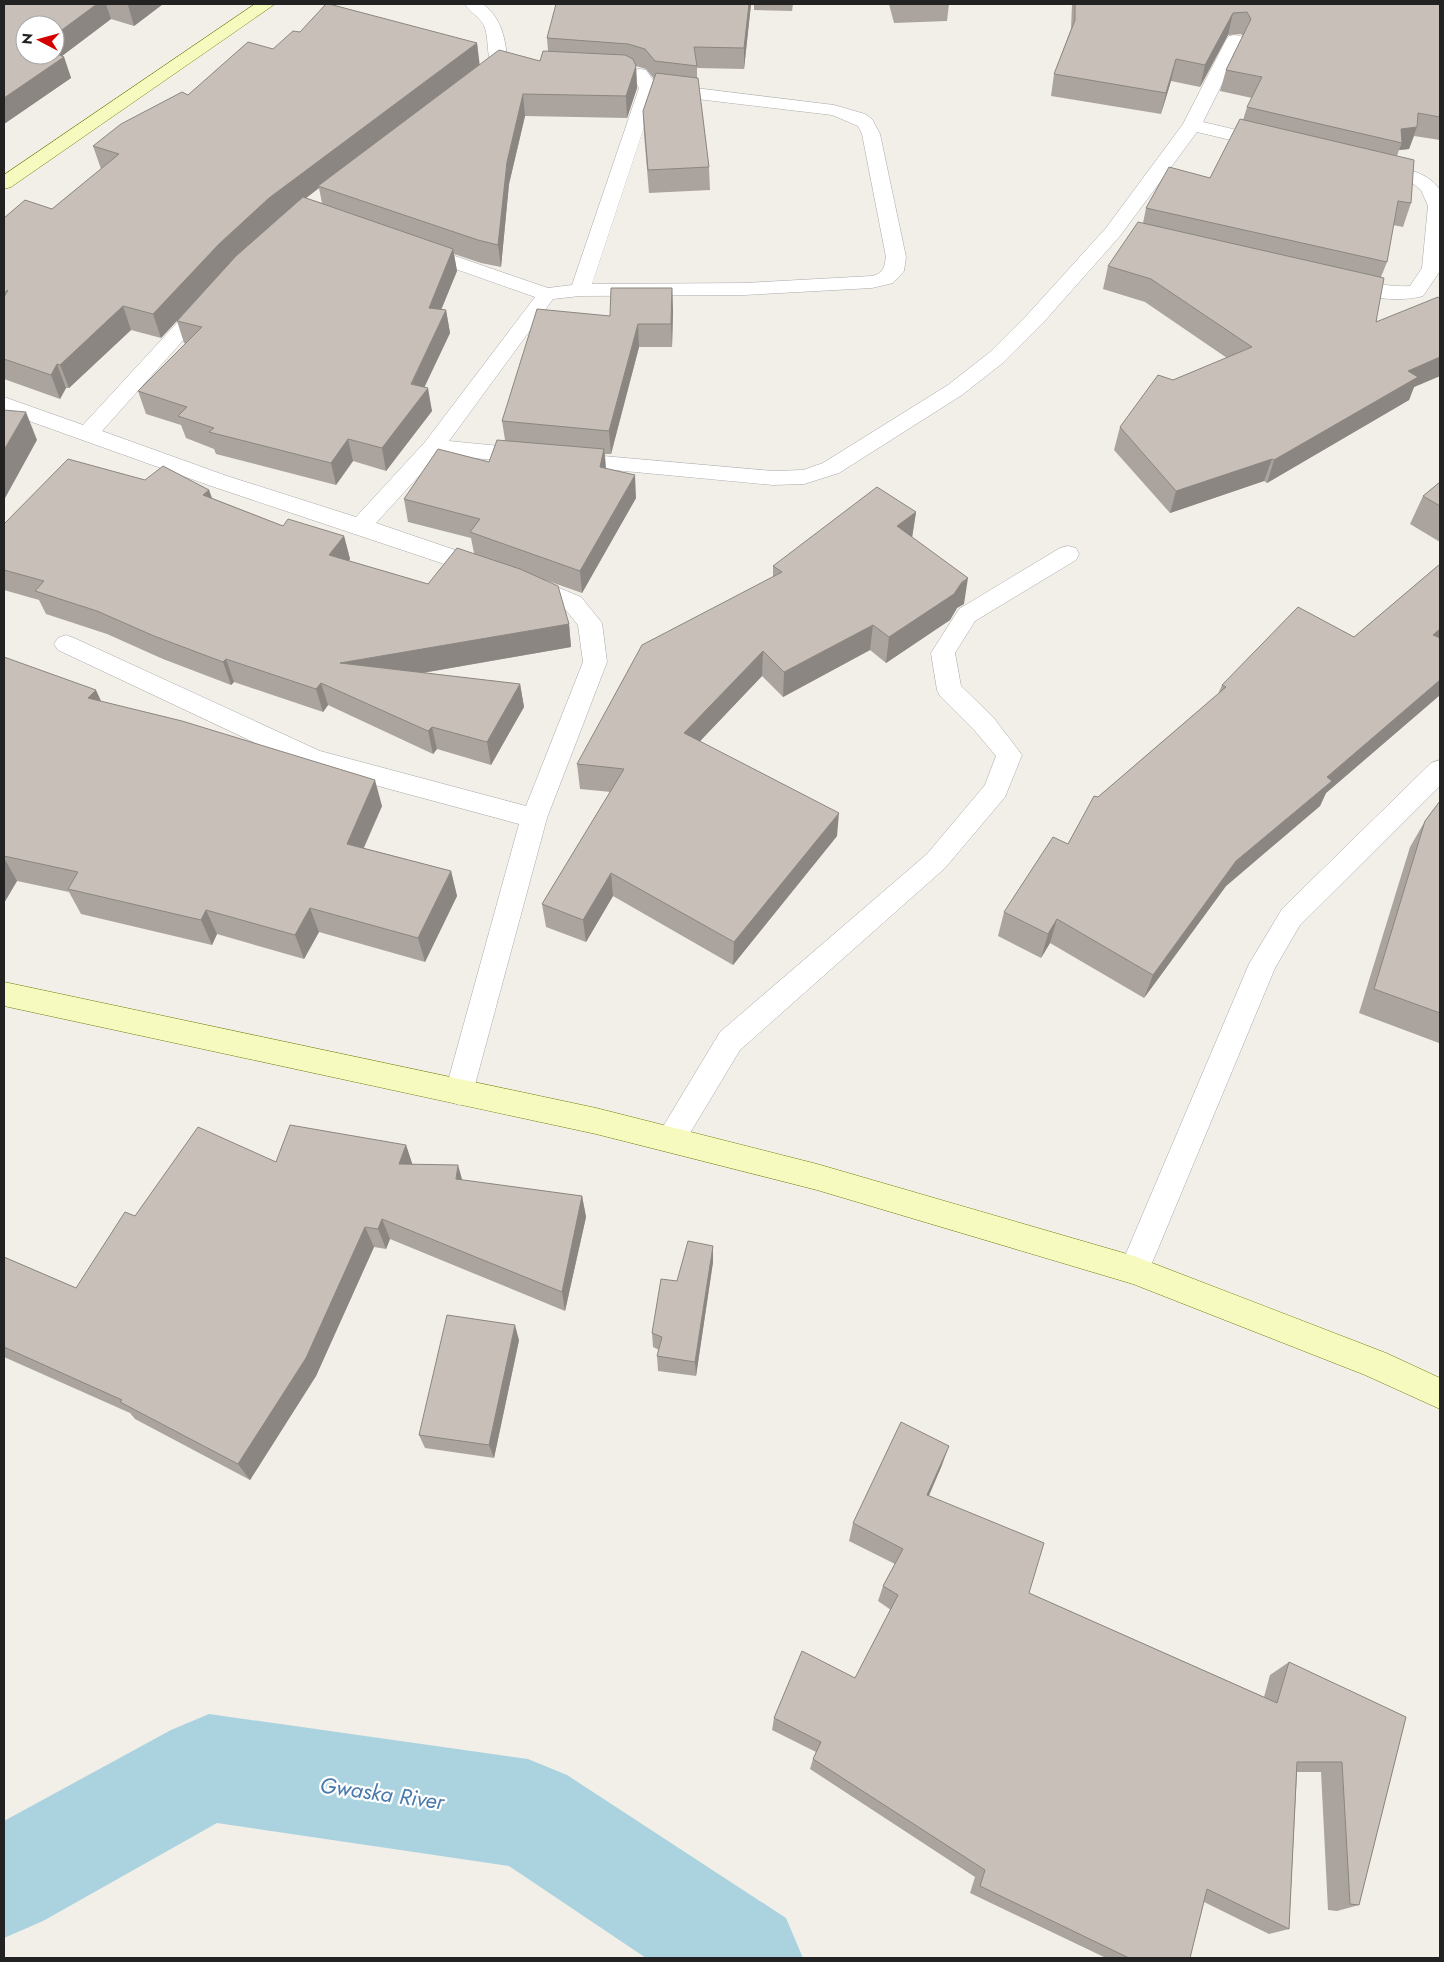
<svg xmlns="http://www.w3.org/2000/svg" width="1444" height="1962" viewBox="0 0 1444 1962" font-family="Jost,sans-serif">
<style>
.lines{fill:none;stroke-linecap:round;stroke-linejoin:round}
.river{fill:#aad3df;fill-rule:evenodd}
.street-casing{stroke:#a9a9a9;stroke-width:1}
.secondary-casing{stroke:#707d05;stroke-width:1}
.street{fill:#fff;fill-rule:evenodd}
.secondary{fill:#f7fabf;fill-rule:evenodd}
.wall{fill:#aba49e;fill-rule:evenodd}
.shaded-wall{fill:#8b8681}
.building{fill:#c7bfb8;stroke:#8b8681}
.labels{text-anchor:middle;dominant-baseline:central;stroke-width:4.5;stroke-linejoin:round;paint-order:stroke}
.near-water-label{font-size:22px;font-style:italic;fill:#4a7aab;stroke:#fff}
</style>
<rect width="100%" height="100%" fill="#f2efe9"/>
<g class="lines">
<path class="river" d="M209,1714L528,1759L567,1775L786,1918L803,1958H646L509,1866L217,1823L43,1921L4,1938V1821L171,1730Z"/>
<defs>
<g id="street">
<path d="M465,4H483C503,20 505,39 508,63L505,67H493C486,56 489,40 485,28C481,17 470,13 465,4Z"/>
<path d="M1235,35L1241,36L1244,40L1203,122L1275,139L1277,143L1275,147L1268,149L1197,132L1120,236L1042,324L1004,362L962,395L839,473L804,484L773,485L561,465L558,460L561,455L569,453L773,471L803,470L823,463L948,385L990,352L1028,314L1106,228L1183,124L1226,40L1229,36Z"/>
<path d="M640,69L646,70L655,83L834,105L865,114L872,119L880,134L906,257L904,271L893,283L872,288L744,295L580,296L553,299L449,441L529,449L537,451L540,456L537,461L529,463L438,455L376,523L493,563L497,569L493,575L485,577L477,575L211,486L4,412V397L83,425L198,300L205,298L212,300L215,304L212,308L102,431L227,476L356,517L425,442L535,297L413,254L410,250L413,246L420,244L548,288L572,285L639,88L631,74L634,70ZM655,94L832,115L858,126L862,134L886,257C884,268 884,273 872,276L744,283L592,284Z"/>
<path d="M1378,163C1401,169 1426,169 1440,190V271L1423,296C1396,303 1365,297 1338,290L1335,286L1338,282C1354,278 1389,288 1410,286L1422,268L1428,206L1421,190L1411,182L1371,173L1369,169L1371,165Z"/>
<path d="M1068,546L1076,548L1079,554L1076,560L975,621L955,653L961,686L993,717L1022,755L1005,797L945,868L740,1050L681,1148L671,1152L661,1148L656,1139L661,1130L720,1032L927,854L985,785L996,756L975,731L940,696L937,690L931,653L959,609L1060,548Z"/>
<path d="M528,575L581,597L602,623L607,662L547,818L473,1092L469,1101L459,1105L449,1101L445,1092L519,824L304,766L58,650L54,644L58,638L66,635L74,638L320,751L526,806L583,662L578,625L565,609L520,589L516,583L520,577Z"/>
<path d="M1440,760V786L1300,925L1275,968L1145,1280L1134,1284L1123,1280L1119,1270L1249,964L1282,909L1431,763Z"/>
</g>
<g id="secondary">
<path d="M255,4H275L11,187L4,189V175Z"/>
<path d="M4,982L596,1108L817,1164L1134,1256L1386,1353L1440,1378V1409L1365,1375L1133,1284L817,1190L596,1134L4,1006Z"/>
</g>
</defs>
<use href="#street" class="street-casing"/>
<use href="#secondary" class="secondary-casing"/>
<use href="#street" class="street"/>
<use href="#secondary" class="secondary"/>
</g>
<g class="wall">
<path d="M4,4H163L134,26L111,19L62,56L64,57L71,78L4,124Z"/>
<path d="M751,4L744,69L697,68V78L709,167L710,190L649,193L644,134L643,111L654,79L646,69L636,66L637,88L627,118L525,116L509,184L501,267L481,263L454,254L457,271L441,309L446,310L450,333L424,387L432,411L386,471L353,461L336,485L216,454L214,449L186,438L181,425L146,414L138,391L186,344L184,343L177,321L183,314L161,338L131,330L69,388H66L60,399L4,379V218L52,209L101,169L93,146L273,49L300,32L477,43L479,65L540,61L548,51L547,38ZM319,188L322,203L306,198Z"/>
<path d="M754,4H793L792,11L754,10Z"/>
<path d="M889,4H949L947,21L894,23Z"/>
<path d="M1072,4H1440V140L1414,136L1409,149L1399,150L1397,156L1411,203L1403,227L1393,225L1387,262L1381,277L1376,322L1440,299V376L1414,387L1409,400L1267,483L1264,481L1170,513L1114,450L1120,427L1173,380L1227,358L1145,302L1103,289L1108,266L1143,223L1146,208L1210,178L1243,120L1247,107L1252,98L1220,91L1226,70L1243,36L1241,34L1228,35L1200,87L1171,81L1161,114L1051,96L1054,74L1071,29Z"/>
<path d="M672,288L673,311L672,347H639L611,454H605L606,468L636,498L582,593L545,580L569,624L571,647L423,673L520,684L524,707L491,765L437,749L433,754L328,705L323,712L234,682L231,685L163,659L107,634L46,614L39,600L4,590V524L145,480L209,490L212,498L283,526L344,536L350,559L349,561L428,584L474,553L471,538L408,522L404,499L489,462L505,440L502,421L610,316Z"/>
<path d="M1440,482V542L1410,524L1423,496Z"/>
<path d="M916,512L912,537L964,604L957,608L950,620L886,663L870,650L783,697L762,676L700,741L837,836L733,965L613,896L586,942L546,927L542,904L611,792L580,789L577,764L773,577V566Z"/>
<path d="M1440,564V695L1326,793L1320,806L1226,886L1144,998L1050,943L1041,958L998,936L1004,912L1068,844L1098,797L1218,694L1222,685L1354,637Z"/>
<path d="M4,657L101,702L382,806L364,848L451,871L457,896L425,962L319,932L304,959L217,934L212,945L81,914L69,892L17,881L4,903Z"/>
<path d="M1440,801V1041L1439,1043L1359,1013L1410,847L1425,821Z"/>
<path d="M406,1145L412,1164L462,1180L582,1196L586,1217L565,1311L390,1239L386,1249L374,1247L316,1376L250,1480L135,1419L130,1413L4,1357V1257L76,1288L135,1216L276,1162Z"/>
<path d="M713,1262L696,1376L658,1371L657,1356L659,1350L653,1347L652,1333L677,1281Z"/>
<path d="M519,1340L494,1458L425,1448L419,1435Z"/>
<path d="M942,1465L929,1496L1029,1593L1264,1697L1270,1675L1289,1662L1406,1717L1359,1905L1337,1911L1328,1910L1321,1772H1297L1289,1929L1269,1934L1204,1902L1190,1958H1106L970,1893L975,1877L810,1769L813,1759L816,1752L772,1730L774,1718L855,1678L891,1610L878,1601L883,1586L895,1564L849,1541L853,1523Z"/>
</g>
<g class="shaded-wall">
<path d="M97,4H106L111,19L46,68L55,55V35Z"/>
<path d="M130,4H163L134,26L128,5Z"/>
<path d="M749,4H751L744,69V48Z"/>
<path d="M1233,13L1228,35L1200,87L1205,65Z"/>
<path d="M477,43L480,67L318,186L319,188L275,222L226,268L161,338L153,314L219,244L269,198Z"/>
<path d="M64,57L71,78L4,124V98Z"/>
<path d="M1176,59L1171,81L1161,114L1166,93Z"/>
<path d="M636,66L637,88L627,118L626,96Z"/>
<path d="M523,94L525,116L509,184L501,267L498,245L507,162Z"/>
<path d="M1417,127L1409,149L1399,150L1402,143L1401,129Z"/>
<path d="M453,249L457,271L433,330L429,308Z"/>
<path d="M672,288L673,311L672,347L671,324Z"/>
<path d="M123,306L131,330L69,388L60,365Z"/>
<path d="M446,310L450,333L417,403L428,388L432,411L386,471L382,448Z"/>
<path d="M638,324L639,347L611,454L609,431Z"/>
<path d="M1440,357V376L1414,387L1409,400L1267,483L1274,460L1408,371Z"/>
<path d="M57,364L66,388L60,399L51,375Z"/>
<path d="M26,412L37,440L4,500V450Z"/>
<path d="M348,439L353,461L336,485L331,463Z"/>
<path d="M604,449L606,472L600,467Z"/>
<path d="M1272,459L1264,481L1170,513L1176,491Z"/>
<path d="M635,475L636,498L582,593L580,571Z"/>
<path d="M209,490L217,513L203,495Z"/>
<path d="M916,512L912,538L897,526Z"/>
<path d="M344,536L350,559L336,579L329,555Z"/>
<path d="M968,578L964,604L957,608L950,620L886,663L889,637Z"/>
<path d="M569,624L571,647L347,686L340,663Z"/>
<path d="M873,625L870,650L783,697L784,672Z"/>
<path d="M1440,629V644L1433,635Z"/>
<path d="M763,651L762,676L685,757L684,733Z"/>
<path d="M226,659L234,682L231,685L223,662Z"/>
<path d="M1440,680V695L1326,793L1320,806L1226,886L1144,998L1153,975L1236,861L1327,777Z"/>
<path d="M321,683L328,705L323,712L316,689Z"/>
<path d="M520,684L524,707L491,765L487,742Z"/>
<path d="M96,690L108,716L88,698Z"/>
<path d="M432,727L437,749L433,754L428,731Z"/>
<path d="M375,780L382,806L354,869L347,844Z"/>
<path d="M839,813L837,836L733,965L734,942Z"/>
<path d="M4,858L17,881L4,903Z"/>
<path d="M451,871L457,896L425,962L418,938Z"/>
<path d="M611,873L613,896L586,942L583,920Z"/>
<path d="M310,908L319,932L304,959L295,935Z"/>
<path d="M206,910L217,934L212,945L201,920Z"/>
<path d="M1057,919L1050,943L1041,958L1048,934Z"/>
<path d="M406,1145L413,1166L399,1164Z"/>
<path d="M458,1165L464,1186L456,1179Z"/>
<path d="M582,1196L586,1217L565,1311L562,1292Z"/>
<path d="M382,1219L390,1239L386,1249L378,1229Z"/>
<path d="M365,1227L374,1247L316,1376L250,1480L238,1464Z"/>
<path d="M713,1246V1262L696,1376L695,1362Z"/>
<path d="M515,1325L519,1340L494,1458L489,1445Z"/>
<path d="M949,1446L942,1465L921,1513L927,1495Z"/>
</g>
<g class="building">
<path d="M4,4H97L55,35V25H25V55H55V53L64,57L4,98Z"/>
<path d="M326,4H329L477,43L269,198L219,244L153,314L123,306L60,365L57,364L51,375L4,359V297L8,290L4,293V218L25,200L52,209L119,154L93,146L121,124L182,92L188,95L248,42L273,49L293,31L300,32Z"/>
<path d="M556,4H749L744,48L694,47L697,66L655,61L645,49L628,44L547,38Z"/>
<path d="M1075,4H1440V117L1418,113L1417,127L1401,129L1402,143L1247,107L1262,77L1226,70L1251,19L1247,12L1233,13L1205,65L1176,59L1166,93L1054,74L1075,20Z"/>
<path d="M499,50L540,61L543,51L625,55L633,59L636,66L626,96L523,94L507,162L498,245L478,240L318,186Z"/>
<path d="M656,73L698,78L709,167L648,170L643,111Z"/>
<path d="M1240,119L1414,160L1411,203L1398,201L1387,262L1146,208L1169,167L1210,178Z"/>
<path d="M303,197L453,249L429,308L446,310L411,384L428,388L382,448L348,439L331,463L209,432L214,428L178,416L187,407L138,391L202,327L177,321L236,256Z"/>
<path d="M1138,222L1384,278L1376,322L1438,297L1440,299V357L1408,371L1418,377L1274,460L1272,459L1176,491L1120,427L1158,375L1173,380L1252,347L1151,279L1108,266Z"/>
<path d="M611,288H672L671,324H638L609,431L502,421L537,309L610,316Z"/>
<path d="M4,410L26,412L4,450Z"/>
<path d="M497,440L604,449L600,467L635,475L580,571L470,532L480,519L404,499L438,449L489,462Z"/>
<path d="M68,459L145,480L163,466L209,490L203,495L283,526L288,519L344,536L329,555L428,584L457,548L520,569L558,586L569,624L340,663L520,684L487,742L432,727L428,731L321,683L316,689L226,659L223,662L154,636L97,611L35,591L44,581L4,570V524Z"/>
<path d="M1440,482V506L1423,496Z"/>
<path d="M877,487L916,512L897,526L968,578L962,582L954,594L889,637L873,625L784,672L763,651L684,733L839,813L734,942L611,873L583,920L542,904L624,769L577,764L642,645L782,572L773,566Z"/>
<path d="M1440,564V629L1433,635L1440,638V680L1327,777L1332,781L1236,861L1153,975L1057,919L1048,934L1004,912L1053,837L1068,844L1094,796L1098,797L1226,687L1222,685L1298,607L1354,637Z"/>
<path d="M4,657L96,690L88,698L182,721L375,780L347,844L451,871L418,938L310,908L295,935L206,910L201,920L68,889L78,872L4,856Z"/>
<path d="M1440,801V1013L1374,989L1425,821Z"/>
<path d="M290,1125L406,1145L399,1164L458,1165L456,1179L582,1196L562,1292L382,1219L378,1229L365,1227L306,1358L238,1464L120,1402L122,1400L4,1347V1257L76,1288L125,1212L135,1216L198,1127L276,1162Z"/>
<path d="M688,1241L713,1246L695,1362L657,1356L662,1337L652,1333L661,1279L677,1281Z"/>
<path d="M447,1315L515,1325L489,1445L419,1435Z"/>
<path d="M901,1422L949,1446L927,1495L1044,1543L1029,1593L1277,1703L1289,1662L1406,1717L1359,1905L1350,1904L1342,1762H1297L1289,1929L1207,1889L1190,1958H1129L980,1886L985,1870L813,1759L821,1742L774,1718L802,1651L855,1678L898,1595L883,1586L903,1549L853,1523Z"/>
</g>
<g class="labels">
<g class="near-water-label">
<text transform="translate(382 1793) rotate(8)">Gwaska River</text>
</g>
</g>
<rect width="1444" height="1962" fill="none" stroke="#222222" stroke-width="10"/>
<g transform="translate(40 40) rotate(276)"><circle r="24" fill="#ffffff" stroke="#a7a7a7"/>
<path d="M0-4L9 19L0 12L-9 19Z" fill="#d40000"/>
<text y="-8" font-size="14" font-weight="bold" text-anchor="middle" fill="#222222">N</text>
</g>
</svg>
